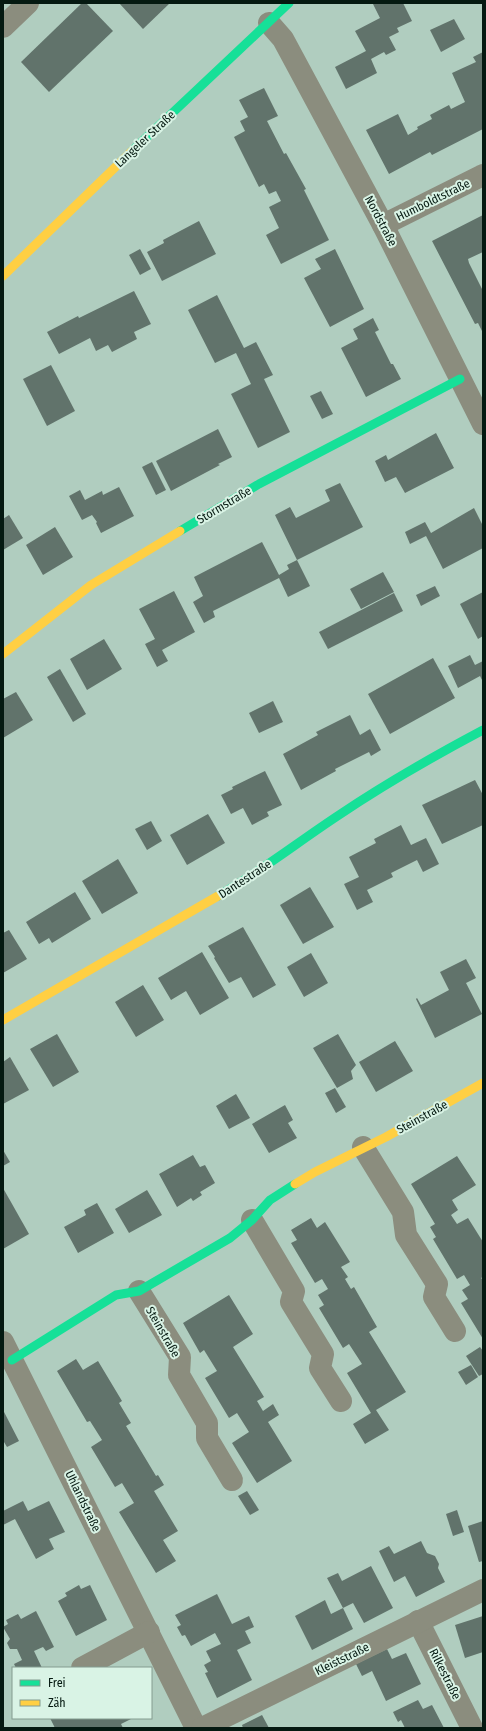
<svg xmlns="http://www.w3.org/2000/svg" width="486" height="1731" viewBox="0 0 486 1731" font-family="'Fira Sans Condensed',sans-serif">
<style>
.building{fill:#61736b}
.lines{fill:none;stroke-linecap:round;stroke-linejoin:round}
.street{stroke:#8b8d7e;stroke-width:22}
.fast{stroke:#16e098;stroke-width:9}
.slow{stroke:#ffcf43;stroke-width:9}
.labels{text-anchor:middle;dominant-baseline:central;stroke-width:4;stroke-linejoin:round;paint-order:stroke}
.street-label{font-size:12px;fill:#051911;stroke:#d9f3e5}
</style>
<rect width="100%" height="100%" fill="#b0cdbf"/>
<g class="building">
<path d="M82,3H86L113,31L49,92L21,62Z"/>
<path d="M119,3H170L143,29Z"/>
<path d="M376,3H403L412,21L397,28L399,32L389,37L396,50L386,55L384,52L371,59L377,73L346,89L335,67L366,51L355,31L380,18L373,4Z"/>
<path d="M454,19L465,39L441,52L430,30Z"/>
<path d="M483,52V129L432,155L430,152L389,174L366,130L398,114L408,135L418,129L417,127L432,119L430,115L449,105L451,109L465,102L452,73L476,62L473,57Z"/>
<path d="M264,88L278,116L267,121L284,154L286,153L306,189L304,190L329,240L281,264L266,235L279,228L269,207L281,201L276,191L269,194L264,184L259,187L234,137L245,131L240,121L248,117L239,100Z"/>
<path d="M483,215V252L468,259L469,263L483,291V333L478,323L475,324L432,241Z"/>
<path d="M199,221L216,254L162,281L147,252L164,243L163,240Z"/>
<path d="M140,249L151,269L140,275L129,255Z"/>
<path d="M335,249L364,309L330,327L304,278L321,269L315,259Z"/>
<path d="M134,291L151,324L134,332L137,339L112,352L108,345L96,351L90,338L59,354L47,332L78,316L79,318Z"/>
<path d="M217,295L244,348L256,342L273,375L264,379L290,432L258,448L231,394L251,384L236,353L215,363L188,310Z"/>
<path d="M373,318L379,330L375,332L391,364H393L401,379L366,397L341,348L358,339L353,329Z"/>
<path d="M51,365L75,411L47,426L23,379Z"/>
<path d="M321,391L333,414L322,419L310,396Z"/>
<path d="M218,429L232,457L218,464L220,465L171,491L156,461Z"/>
<path d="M436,433L454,468L405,493L396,477L385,482L375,461L386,455L388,460Z"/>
<path d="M152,462L166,490L156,495L142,467Z"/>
<path d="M340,483L363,527L297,560L275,515L290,507L296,518L330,501L325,490Z"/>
<path d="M119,487L134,516L101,533L96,523L97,522L92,515L82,520L69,496L80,490L85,500L102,491L103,495Z"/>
<path d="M474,508L483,526V548L443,569L426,536L410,544L405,532L425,522L431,533Z"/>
<path d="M9,515L23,538L3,550V519Z"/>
<path d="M55,527L73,557L43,575L26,545Z"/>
<path d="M262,542L279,575L289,569L287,565L297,560L310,586L288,597L279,578L213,611L215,617L204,623L193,602L203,596L194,577Z"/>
<path d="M383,572L394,592L361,609L350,589Z"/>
<path d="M435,586L440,596L421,606L416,595Z"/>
<path d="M174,591L195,632L162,650L168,661L157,667L145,644L155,639L139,609Z"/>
<path d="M483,592V636L478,639L460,604Z"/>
<path d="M394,593L403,611L328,649L319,632Z"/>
<path d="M104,639L122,669L87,690L70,659Z"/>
<path d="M470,655L475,665L483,661V682L480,676L458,688L448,666Z"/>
<path d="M433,658L455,698L390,734L368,694Z"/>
<path d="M60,669L86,714L73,722L47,677Z"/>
<path d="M16,692L33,720L3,738V699Z"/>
<path d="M273,701L283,722L259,733L249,713Z"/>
<path d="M350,715L360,735L370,729L381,750L371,756L369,752L335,769L336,771L301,790L283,754L318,735L316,732Z"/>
<path d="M265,771L282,805L267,812L269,816L252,825L243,808L231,814L221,795L233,789L232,787Z"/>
<path d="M475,780L483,795V825L442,844L422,805Z"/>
<path d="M208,814L225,843L187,865L170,835Z"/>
<path d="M151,821L162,841L147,850L135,829Z"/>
<path d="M401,825L411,845L426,838L439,864L423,872L417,860L391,873L393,877L367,890L373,902L357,910L344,884L359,877L349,857L376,843L374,839Z"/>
<path d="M118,859L138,893L102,914L82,881Z"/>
<path d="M310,887L334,927L303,944L280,905Z"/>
<path d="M75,892L91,919L52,943L49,938L39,944L26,922Z"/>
<path d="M243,927L276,985L253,998L241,977L229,983L214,958L215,957L208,946Z"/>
<path d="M9,930L27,959L3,973V933Z"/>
<path d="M202,952L229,998L200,1015L186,991L171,1000L158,978Z"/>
<path d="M311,953L328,983L304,997L287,967Z"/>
<path d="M466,959L476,978L466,983L482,1014L435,1038L416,999L417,998L421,1005L449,990L440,972Z"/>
<path d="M143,985L164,1020L136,1037L115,1002Z"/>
<path d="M57,1034L79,1072L53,1087L30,1049Z"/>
<path d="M338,1034L356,1065L351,1071L353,1079L337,1088L313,1048Z"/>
<path d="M395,1041L413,1071L376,1092L359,1062Z"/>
<path d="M10,1057L29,1090L3,1104V1062Z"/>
<path d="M335,1088L346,1107L336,1113L325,1093Z"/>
<path d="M236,1094L250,1118L229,1129L216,1106Z"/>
<path d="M285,1105L293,1120L288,1123L297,1138L269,1153L252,1124Z"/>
<path d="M3,1150L10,1162L3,1166Z"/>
<path d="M193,1155L200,1167L205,1165L215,1183L200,1192L202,1195L193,1201L191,1198L177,1207L159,1174Z"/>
<path d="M457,1156L476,1185L452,1200L458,1210L451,1215L457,1224L468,1218L483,1242V1277L481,1278L483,1280V1339L461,1303L468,1299L462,1290L470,1285L464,1275L457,1279L433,1239L436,1237L430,1227L435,1224L411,1184Z"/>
<path d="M3,1188L29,1234L3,1249Z"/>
<path d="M147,1190L162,1215L129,1233L115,1209Z"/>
<path d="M97,1203L114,1233L78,1253L64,1227L86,1215L84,1210Z"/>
<path d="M311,1218L317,1228L325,1222L350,1262L341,1267L348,1277L345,1279L351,1289L354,1287L377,1327L369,1332L406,1392L376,1410L389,1430L365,1444L353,1424L371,1413L347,1373L362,1364L349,1344L343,1348L319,1308L324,1305L318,1295L328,1289L322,1279L315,1283L291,1243L297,1240L291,1230Z"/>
<path d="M229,1295L253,1334L233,1347L264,1397L257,1401L263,1411L273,1404L279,1415L268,1422L292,1461L257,1483L232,1443L249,1432L237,1413L229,1418L205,1378L217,1371L204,1350L200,1353L183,1323Z"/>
<path d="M480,1347L483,1351V1374L479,1376L466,1356Z"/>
<path d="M76,1359L83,1370L98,1361L122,1401L119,1403L131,1423L126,1426L156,1476L158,1475L164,1485L154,1491L178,1531L163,1540L176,1561L156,1573L119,1512L134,1503L122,1483L115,1487L91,1447L102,1440L90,1421L87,1422L57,1371Z"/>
<path d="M471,1365L478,1377L466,1385L458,1372Z"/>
<path d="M3,1410L19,1441L7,1447L4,1442H3Z"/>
<path d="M247,1491L259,1510L250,1515L238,1496Z"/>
<path d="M23,1501L28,1511L49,1501L65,1532L49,1539L54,1549L36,1559L15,1519L3,1525V1511Z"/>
<path d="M457,1510L464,1532L453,1536L446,1514Z"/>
<path d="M483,1521V1561L479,1562L468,1526Z"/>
<path d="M421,1541L427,1553L435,1556L439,1564L438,1568L445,1582L416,1597L405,1576L394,1582L379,1551L389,1546L394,1554Z"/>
<path d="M371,1566L393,1608L364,1623L353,1603L343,1608L327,1578L338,1573L342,1581Z"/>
<path d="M79,1585L81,1589L90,1585L107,1620L76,1636L58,1601L67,1596L65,1593Z"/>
<path d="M217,1594L232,1624L249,1616L254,1627L245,1631L251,1643L237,1650L252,1680L217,1698L205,1673L208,1672L204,1665L211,1661L206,1651L221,1644L215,1633L191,1646L185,1635L182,1636L177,1627L181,1625L175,1615Z"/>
<path d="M325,1600L331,1614L343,1608L353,1629L312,1650L295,1616Z"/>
<path d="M36,1611L54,1647L46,1651L43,1647L34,1651L42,1668H16L14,1664L22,1660L17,1649H10L7,1643L10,1639L3,1627L8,1624L6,1620L18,1614L21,1619Z"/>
<path d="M483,1616V1652L465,1658L455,1625Z"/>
<path d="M387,1649L392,1659L406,1653L421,1684L386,1701L372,1671L362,1676L356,1664Z"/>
<path d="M418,1700L423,1709L432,1705L444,1728H405L401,1720L398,1722L393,1712Z"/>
<path d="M262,1715L269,1728H243L242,1725Z"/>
<path d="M50,1718H133L121,1724L123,1728H55Z"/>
</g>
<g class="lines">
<g class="street">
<path d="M269,23L283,39L383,225L483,424"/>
<path d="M3,27L28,3"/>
<path d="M383,225L483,175"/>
<path d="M363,1147L403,1212L406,1235L437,1284L434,1297L455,1331"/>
<path d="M252,1220L294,1291L291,1302L323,1354L320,1368L341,1401"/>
<path d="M139,1291L180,1357L179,1375L207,1423V1438L232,1480"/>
<path d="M3,1342L196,1728"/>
<path d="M418,1621L472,1728"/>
<path d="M82,1668L149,1632"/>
<path d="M202,1728L483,1590"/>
</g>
<g class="fast">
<path d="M132,151L289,3"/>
<path d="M180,531L259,484L460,379"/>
<path d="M218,896C260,872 298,842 339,815C385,784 434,756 483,730"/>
<path d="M12,1360L116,1295L139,1291L230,1238L252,1220L270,1200L295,1184"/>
</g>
<g class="slow">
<path d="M3,276L132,151"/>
<path d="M3,654L91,585L180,531"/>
<path d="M3,1020L218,896"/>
<path d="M295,1184L315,1172L386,1137L483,1083"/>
</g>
</g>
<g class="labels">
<g class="street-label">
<text transform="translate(145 139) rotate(-43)">Langeler Straße</text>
<text transform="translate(433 200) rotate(-26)">Humboldtstraße</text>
<text transform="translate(381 221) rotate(62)">Nordstraße</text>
<text transform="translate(224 505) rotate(-31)">Stormstraße</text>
<text transform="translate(245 879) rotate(-33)">Dantestraße</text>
<text transform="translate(422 1117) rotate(-29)">Steinstraße</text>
<text transform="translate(163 1332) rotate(60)">Steinstraße</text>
<text transform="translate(83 1501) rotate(64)">Uhlandstraße</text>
<text transform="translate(342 1659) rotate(-26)">Kleiststraße</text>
<text transform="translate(445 1674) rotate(63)">Rilkestraße</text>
</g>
</g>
<rect width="486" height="1731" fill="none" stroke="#051911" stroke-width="8"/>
<rect x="12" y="1667" width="140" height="52" fill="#d9f3e5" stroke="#849c90"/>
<rect x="20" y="1680" width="20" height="6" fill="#16e098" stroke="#849c90"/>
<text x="48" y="1687" font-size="12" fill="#051911">Frei</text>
<rect x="20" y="1700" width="20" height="6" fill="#ffcf43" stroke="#849c90"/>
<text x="48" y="1707" font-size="12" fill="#051911">Zäh</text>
</svg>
